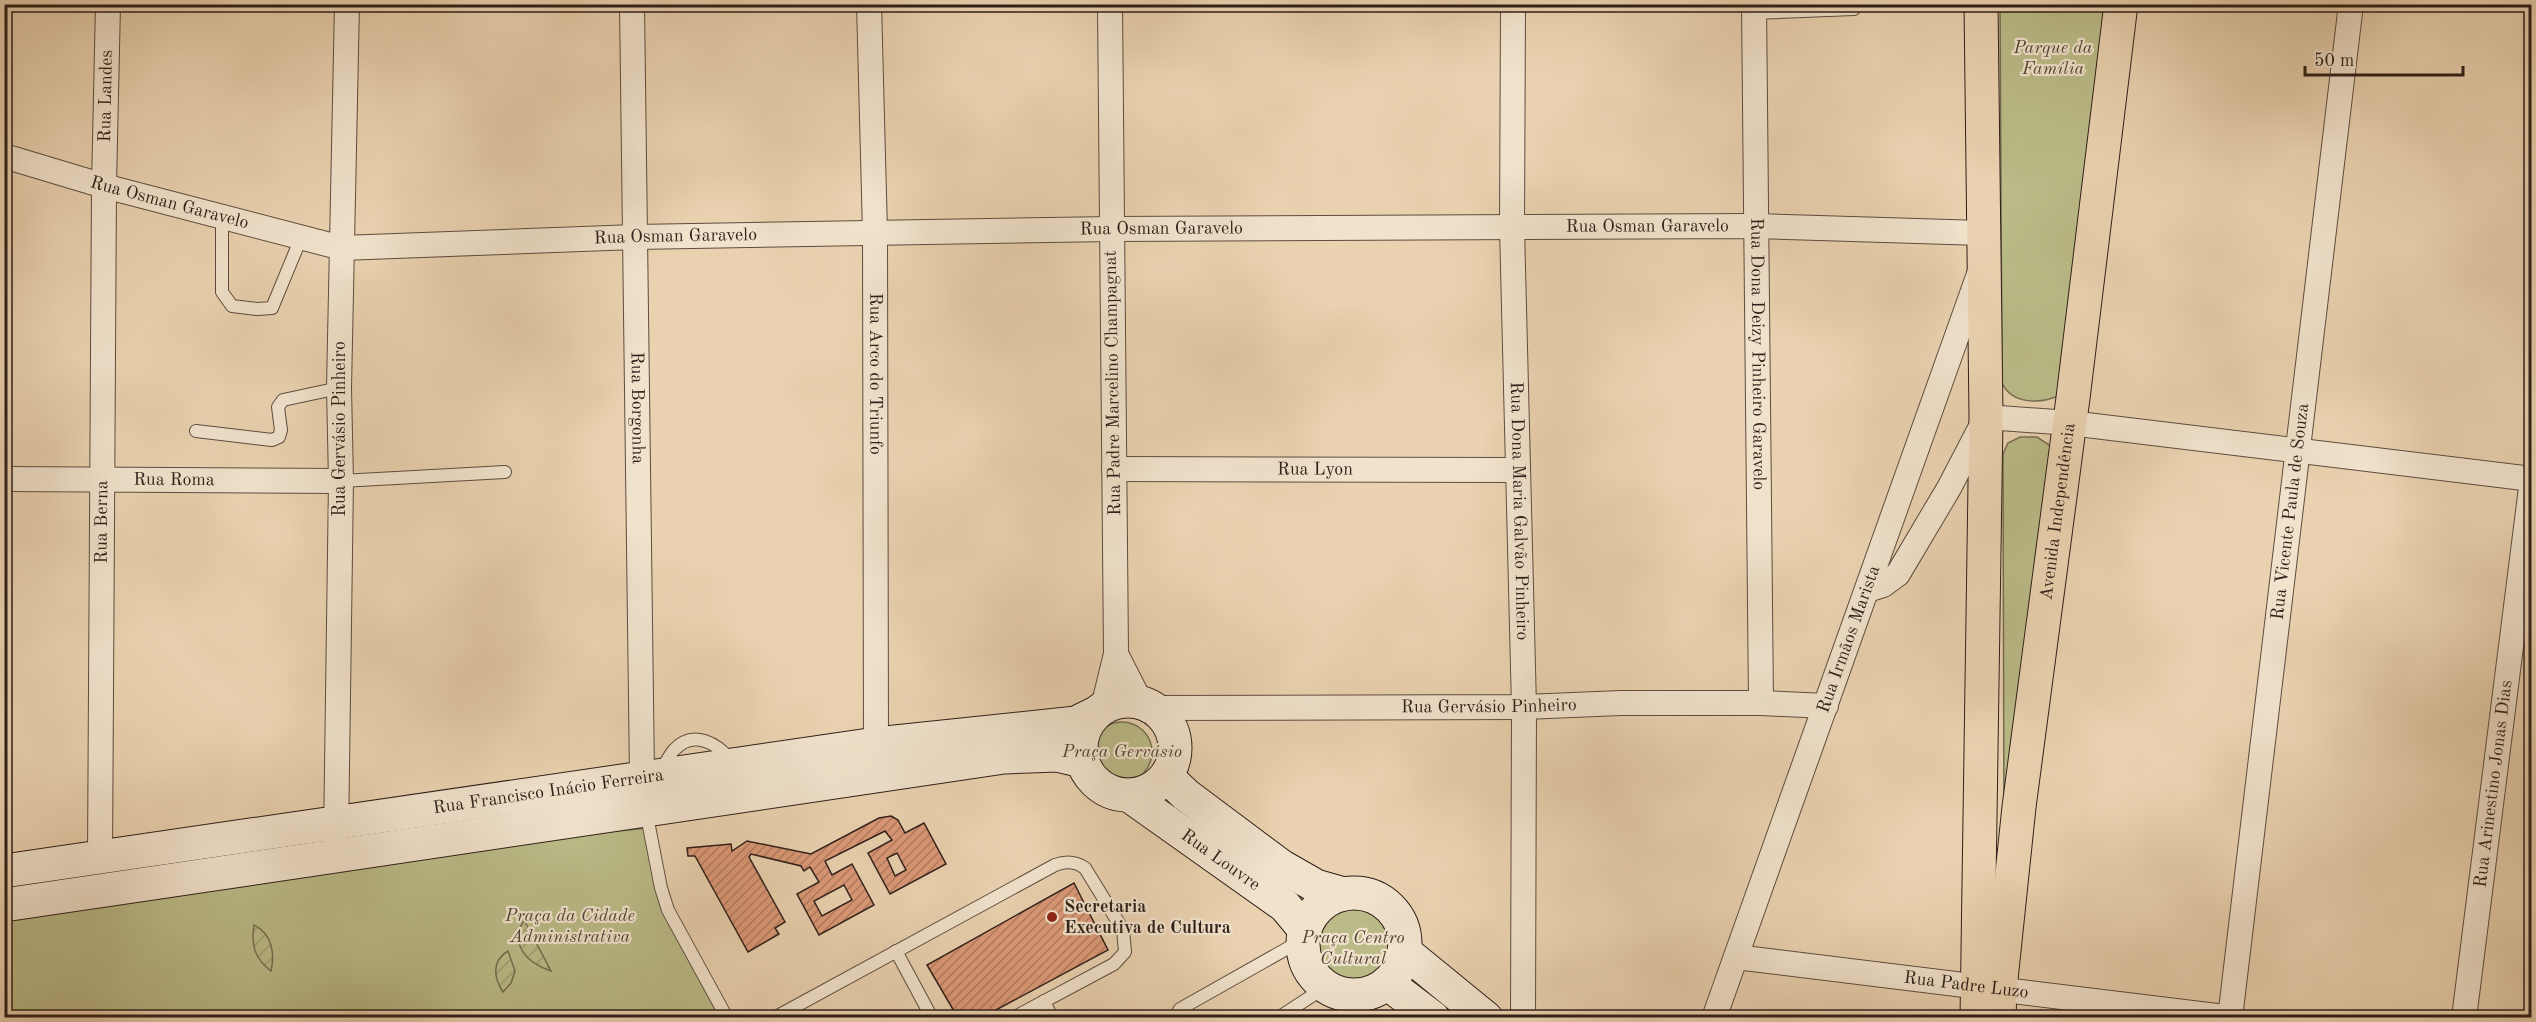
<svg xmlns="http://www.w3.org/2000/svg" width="2536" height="1022" viewBox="0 0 2536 1022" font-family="'Old Standard TT',serif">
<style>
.green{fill:#babb88;stroke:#746d50;stroke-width:1.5}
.garden{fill:url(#garden-furrows);stroke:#746d50;stroke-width:1.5}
.building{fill:url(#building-hatch);stroke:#2e1f19;stroke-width:1.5;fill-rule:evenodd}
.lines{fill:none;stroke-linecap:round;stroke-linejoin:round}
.lane-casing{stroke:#5d4c3f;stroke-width:14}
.street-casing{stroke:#5d4c3f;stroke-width:26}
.secondary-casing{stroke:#2e1f19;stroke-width:35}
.primary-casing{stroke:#2e1f19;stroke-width:35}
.lane{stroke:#f1e2cc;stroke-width:12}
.street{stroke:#f1e2cc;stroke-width:24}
.secondary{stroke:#f1e2cc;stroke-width:33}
.primary{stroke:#ead2b0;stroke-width:33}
.poi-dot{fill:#8f2418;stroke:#f1e2cc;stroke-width:2}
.labels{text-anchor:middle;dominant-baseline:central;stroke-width:4.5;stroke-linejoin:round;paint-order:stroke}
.park-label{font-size:18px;font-style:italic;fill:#514635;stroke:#f1e2cc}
.street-label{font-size:18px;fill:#2e1f19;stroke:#f1e2cc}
.poi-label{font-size:18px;font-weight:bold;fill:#2e1f19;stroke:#f1e2cc;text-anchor:start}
</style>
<defs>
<pattern id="garden-furrows" width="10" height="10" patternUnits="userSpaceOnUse" patternTransform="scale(1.5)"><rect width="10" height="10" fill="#babb88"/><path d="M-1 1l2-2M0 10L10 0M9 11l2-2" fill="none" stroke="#a0a075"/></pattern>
<pattern id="building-hatch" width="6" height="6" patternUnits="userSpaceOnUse" patternTransform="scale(1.5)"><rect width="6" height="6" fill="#dc9977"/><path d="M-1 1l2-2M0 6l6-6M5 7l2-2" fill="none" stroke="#b37c61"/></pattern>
</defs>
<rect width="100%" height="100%" fill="#ead2b0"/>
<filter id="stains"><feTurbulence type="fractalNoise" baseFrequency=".00333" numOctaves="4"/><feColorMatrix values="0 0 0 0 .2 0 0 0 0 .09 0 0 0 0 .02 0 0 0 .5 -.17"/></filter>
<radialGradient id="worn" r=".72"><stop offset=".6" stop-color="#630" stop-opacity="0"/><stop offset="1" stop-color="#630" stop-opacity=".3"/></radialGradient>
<g class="green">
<path d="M2000,5H2115L2060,395C2042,404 2012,405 2002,383Z"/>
<path d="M2020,437H2037L2054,448L2004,837L2003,454L2008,443Z"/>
<circle cx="1122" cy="752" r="30"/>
<path d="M647,828L655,873L726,1018H5V913L556,837Z"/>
<circle cx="1353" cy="948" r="41"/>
</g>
<g class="garden">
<path d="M524,920L551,971C527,963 509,945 524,920Z"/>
<path d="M254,925C272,934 275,953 271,971C254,958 251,945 254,925Z"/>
<path d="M508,951L515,971L511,983L503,992C494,978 491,961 508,951Z"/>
</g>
<g class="building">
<path d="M891,816L898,820L905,833L924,823L946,864L890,894L868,853L892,840L885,831L825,861L832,875L852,864L874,905L819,935L797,894L819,882L810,867L804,871L801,866L751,854L749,857L785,922L775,928L779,934L748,952L695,856H688L687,848L731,844L732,851L747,841L811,854L879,818ZM897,853L906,870L895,876L887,858ZM844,885L852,900L822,916L814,901Z"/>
<path d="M1074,883L1108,950L981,1018H958L927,965Z"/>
</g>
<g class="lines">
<defs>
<g id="lane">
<path d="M1754,13L1854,9"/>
<path d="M222,217V292L232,306L257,309L272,308L301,238"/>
<path d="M196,431L272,440L279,437L281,430L278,407L283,400L339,388"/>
<path d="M341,481L505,472"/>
<path d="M661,771C665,764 669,756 674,750C693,729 717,743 732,761"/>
<path d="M646,811L661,888L668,910L727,1018"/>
<path d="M896,951L932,1018"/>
<path d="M1044,1001L1052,1018"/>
<path d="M774,1018L1055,865C1066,861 1075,861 1085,868L1123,930L1125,952L1114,964L1013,1018"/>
<path d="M1175,1018L1180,1009L1304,939"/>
<path d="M1278,1018L1327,986"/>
</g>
<g id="street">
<path id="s1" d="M632,4L642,777L644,793"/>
<path id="s2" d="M869,4L875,232L876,744"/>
<path id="s3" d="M1513,4L1512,227L1524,707L1523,1018"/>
<path id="s4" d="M1754,4L1761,703"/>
<path id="s5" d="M4,156L104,186L342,248L635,237L1112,229L1755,226L1982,233"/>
<path id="s6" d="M1114,469L1517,470"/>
<path id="s7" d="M4,479L341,481"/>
<path d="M1867,590L1883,585L1898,574L1949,488L1986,417L2070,423L2532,479"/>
<path d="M1116,654L1141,703"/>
<path d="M1103,707L1116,654L1110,4"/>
<path id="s8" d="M1153,708L1524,707L1621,703H1761L1826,706"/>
<path d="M336,839L341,481L339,388L347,4"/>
<path id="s9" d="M100,858L104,186L108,4"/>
<path id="s10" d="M1736,957L2233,1018"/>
<path id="s11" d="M1714,1018L1979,274"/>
<path id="s12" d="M2230,1018L2351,4"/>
<path id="s13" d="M2464,1018L2532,480"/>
</g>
<g id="secondary">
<circle cx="1128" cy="748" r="47"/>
<path d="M1166,776L1186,795L1281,866L1316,886L1344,894"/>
<path id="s14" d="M1130,796L1285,906L1305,930"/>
<path id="s15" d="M4,871L876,744L1076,723L1092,715"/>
<circle cx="1354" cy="944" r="51"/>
<path d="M4,905L1004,757L1057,755L1082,761"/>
<path d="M1404,951L1486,1018"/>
<path d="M1387,983L1433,1018"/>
</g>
<g id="primary">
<path d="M1977,1018L1986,417L1981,4"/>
<path id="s16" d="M1999,1018L2000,989L2019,807L2073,398L2121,4"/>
</g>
</defs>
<use href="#lane" class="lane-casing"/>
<use href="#street" class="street-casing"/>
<use href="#secondary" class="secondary-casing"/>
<use href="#primary" class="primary-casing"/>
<use href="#lane" class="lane"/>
<use href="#street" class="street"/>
<use href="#secondary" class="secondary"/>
<use href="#primary" class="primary"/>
</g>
<circle class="poi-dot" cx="1052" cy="917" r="6"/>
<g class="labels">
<g class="park-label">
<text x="2053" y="48">Parque da<tspan x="2053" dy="21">Família</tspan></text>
<text x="1122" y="752">Praça Gervásio</text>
<text x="570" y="916">Praça da Cidade<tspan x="570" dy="21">Administrativa</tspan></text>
<text x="1353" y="938">Praça Centro<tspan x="1353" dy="21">Cultural</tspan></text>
</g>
<g class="street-label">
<text stroke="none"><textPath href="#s9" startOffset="762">Rua Landes</textPath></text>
<text stroke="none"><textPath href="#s5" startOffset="172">Rua Osman Garavelo</textPath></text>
<text stroke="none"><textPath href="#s5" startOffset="1656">Rua Osman Garavelo</textPath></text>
<text stroke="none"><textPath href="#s5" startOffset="1170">Rua Osman Garavelo</textPath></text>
<text stroke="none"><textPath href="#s5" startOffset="684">Rua Osman Garavelo</textPath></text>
<text stroke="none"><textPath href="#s4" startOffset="350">Rua Dona Deizy Pinheiro Garavelo</textPath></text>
<text stroke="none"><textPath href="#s2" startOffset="370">Rua Arco do Triunfo</textPath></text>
<text transform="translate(1113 383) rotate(-91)">Rua Padre Marcelino Champagnat</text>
<text stroke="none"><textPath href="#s1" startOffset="404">Rua Borgonha</textPath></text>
<text transform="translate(340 429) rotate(-90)">Rua Gervásio Pinheiro</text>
<text stroke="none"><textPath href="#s6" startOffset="201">Rua Lyon</textPath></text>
<text stroke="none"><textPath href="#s7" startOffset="170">Rua Roma</textPath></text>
<text stroke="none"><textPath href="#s3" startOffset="507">Rua Dona Maria Galvão Pinheiro</textPath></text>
<text stroke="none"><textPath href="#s16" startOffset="510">Avenida Independência</textPath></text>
<text stroke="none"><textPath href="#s12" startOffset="510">Rua Vicente Paula de Souza</textPath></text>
<text stroke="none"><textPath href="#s9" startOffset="336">Rua Berna</textPath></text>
<text stroke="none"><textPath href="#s11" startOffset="402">Rua Irmãos Marista</textPath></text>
<text stroke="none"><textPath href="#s8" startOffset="336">Rua Gervásio Pinheiro</textPath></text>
<text stroke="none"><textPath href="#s13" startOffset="236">Rua Arinestino Jonas Dias</textPath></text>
<text stroke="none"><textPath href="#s15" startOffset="550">Rua Francisco Inácio Ferreira</textPath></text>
<text stroke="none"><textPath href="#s14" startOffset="111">Rua Louvre</textPath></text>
<text stroke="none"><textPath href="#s10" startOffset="232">Rua Padre Luzo</textPath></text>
</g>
<g class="poi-label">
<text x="1064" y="907">Secretaria<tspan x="1064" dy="21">Executiva de Cultura</tspan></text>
</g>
</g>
<rect width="2536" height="1022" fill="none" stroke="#ead2b0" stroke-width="24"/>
<rect x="6" y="6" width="2524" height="1010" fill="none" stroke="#2e1f19" stroke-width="3"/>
<rect x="12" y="12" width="2512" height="998" fill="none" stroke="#2e1f19" stroke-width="1.5"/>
<path d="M2305 66v9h158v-9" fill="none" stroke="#2e1f19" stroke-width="3"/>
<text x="2314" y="66" font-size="18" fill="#2e1f19" stroke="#f1e2cc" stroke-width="4.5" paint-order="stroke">50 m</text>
<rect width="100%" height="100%" filter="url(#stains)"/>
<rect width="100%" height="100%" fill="url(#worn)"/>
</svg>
